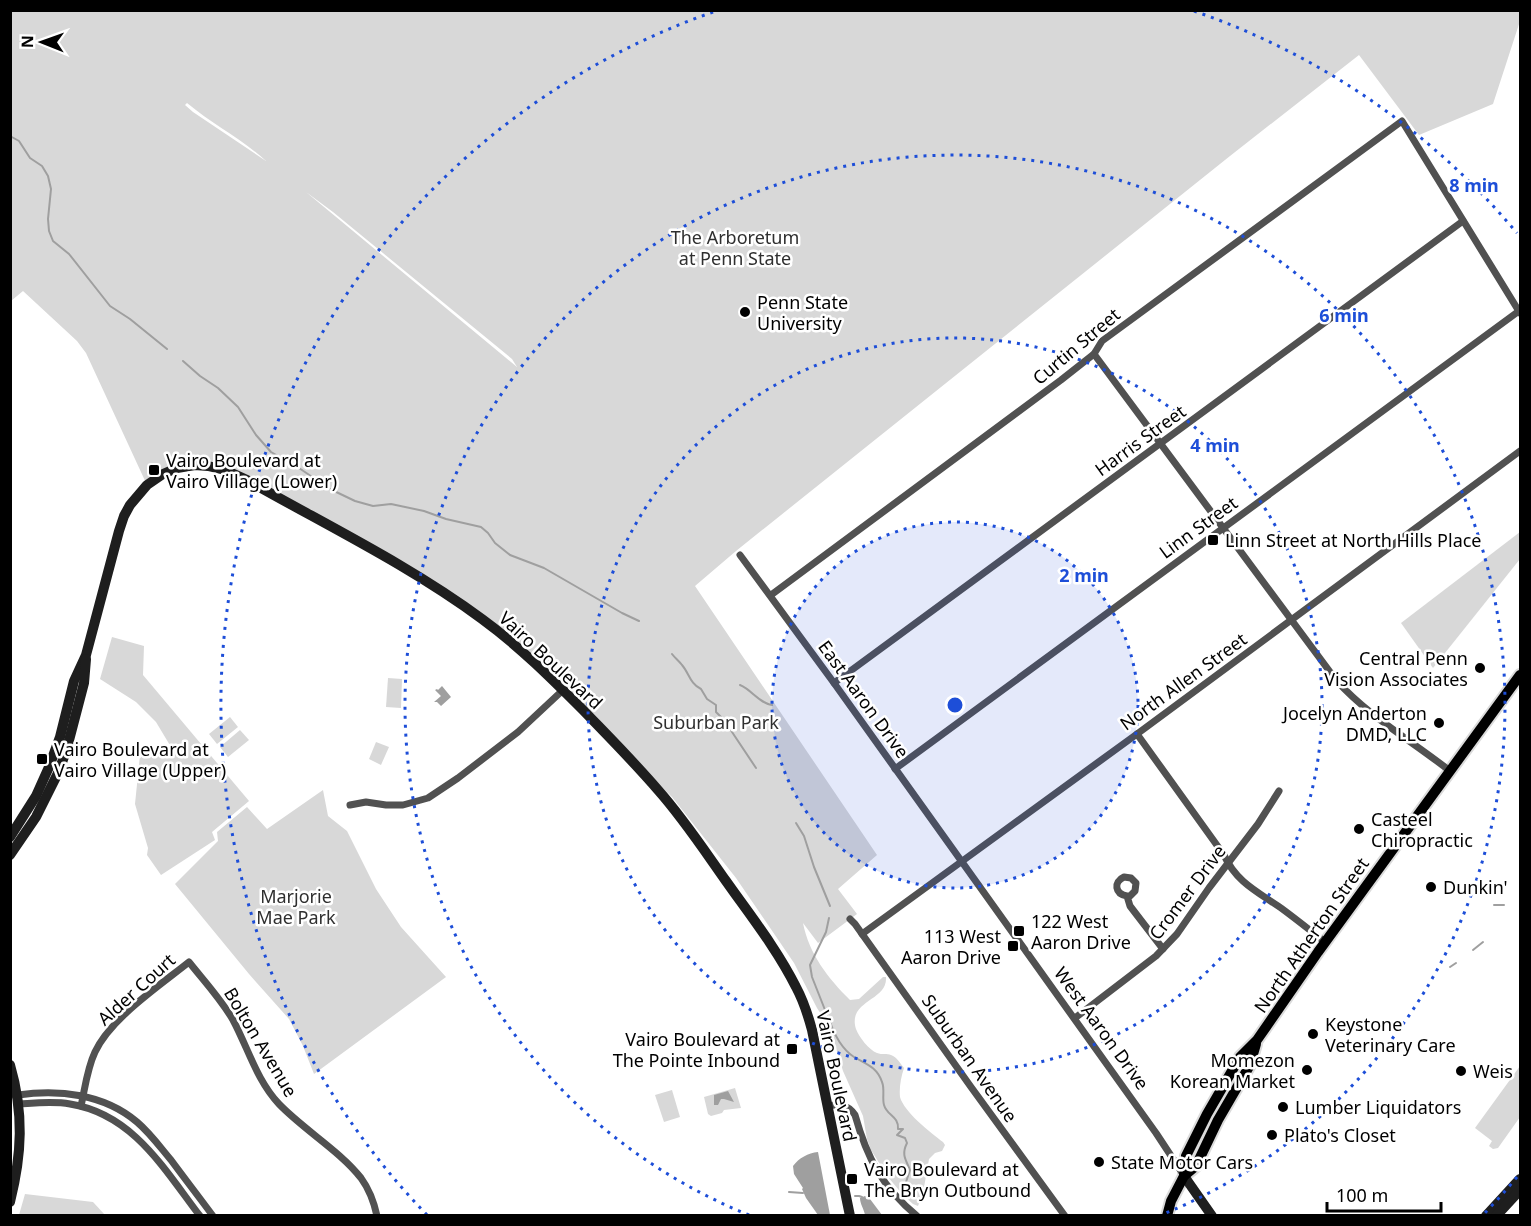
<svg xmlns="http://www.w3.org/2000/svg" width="1531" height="1226" viewBox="0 0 1531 1226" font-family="'Noto Sans',sans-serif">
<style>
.green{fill:#d8d8d8;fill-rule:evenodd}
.water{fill:#9f9f9f}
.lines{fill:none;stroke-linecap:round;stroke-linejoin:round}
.stream{stroke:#9f9f9f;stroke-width:2}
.primary-casing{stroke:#dbdbdb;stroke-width:14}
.street{stroke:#515151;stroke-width:7}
.secondary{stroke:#1e1e1e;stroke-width:10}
.primary{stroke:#000;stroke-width:10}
.ring{fill:none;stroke:#1d4ed8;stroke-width:3;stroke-dasharray:3 6}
.poi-dot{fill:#000;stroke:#fff;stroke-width:2}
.labels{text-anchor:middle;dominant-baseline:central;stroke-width:5;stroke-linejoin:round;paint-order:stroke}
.park-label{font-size:18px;fill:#2f2f2f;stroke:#fff}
.poi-label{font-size:18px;fill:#000;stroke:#fff;text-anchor:start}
.street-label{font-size:18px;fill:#000;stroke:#fff}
.centre{fill:#1d4ed8;stroke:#fff;stroke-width:3}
.ring-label{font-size:18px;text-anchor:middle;font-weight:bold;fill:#1d4ed8;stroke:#fff;stroke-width:5;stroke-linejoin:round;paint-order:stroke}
</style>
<rect width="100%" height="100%" fill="#fff"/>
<g class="green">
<path d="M11,11H1520V21L1493,104L1419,135L1359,55L1230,156L736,551L695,586L877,855L838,889L857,914L818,943L803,923C809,954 828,978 850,1000L859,999L883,977H886C888,1001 847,1000 856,1029C859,1037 869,1050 877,1053C882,1055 887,1053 891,1055C897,1057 900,1063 904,1068C901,1077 899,1088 900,1097C904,1112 931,1133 943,1142L945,1145L942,1151L935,1153L929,1159L923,1193L918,1206L913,1204L903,1195L888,1177L871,1150L867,1139L863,1116L843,1071L830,1028L817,1008L794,963L736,878L672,797L566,695L480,618L376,553L221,468L196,465L147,485L86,353L77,341L23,291L11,301ZM187,103C212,124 242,139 266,161L193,112L185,105ZM306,192L333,212L512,359L517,367Z"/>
<path d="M1520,532V559L1433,668L1401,623Z"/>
<path d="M112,637L144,646L143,675L249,801L212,832L215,840L161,875L147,855L148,848L135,804L140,755L146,748L166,757L174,752L156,722L136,702L100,679Z"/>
<path d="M388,678L402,679L401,708L386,707Z"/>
<path d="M230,717L238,727L217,744L209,734Z"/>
<path d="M240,730L249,740L228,757L220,747Z"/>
<path d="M376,742L389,747L381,765L369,759Z"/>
<path d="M323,790L328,816L347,831L376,889L401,927L446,977L314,1074L303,1046L289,1019L249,974L175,884L218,841L217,832L247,807L267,829Z"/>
<path d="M1520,1066V1117L1498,1148L1493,1149L1489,1146L1492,1141L1475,1128Z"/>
<path d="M735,1088L741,1108L724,1110L722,1113L711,1116L708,1114L704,1097Z"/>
<path d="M672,1090L680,1117L664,1122L655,1095Z"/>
<path d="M25,1194L93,1202L105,1215H19Z"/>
</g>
<g class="water">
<path d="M442,686L451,697L441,706L437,702H434L441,696L435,690L437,689L438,690Z"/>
<path d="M728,1091L734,1102L724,1099H721L718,1105H714V1095Z"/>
<path d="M818,1152L830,1215H818L806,1198L802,1189L803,1188L794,1174L793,1166C799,1158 808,1153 818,1152Z"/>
<path d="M865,1196L870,1199L882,1215H865C864,1209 860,1204 860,1198Z"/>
</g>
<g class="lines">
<g class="stream">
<path d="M10,136L19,141L30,158L42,166L48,176L51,189L48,219L49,231L53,241L69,254L110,306L130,319L167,349"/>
<path d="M183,361L200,376L218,388L238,407L256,435L271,452L296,466L330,489L355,501L373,506L391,504L424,511L446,519L481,527L488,533L495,543L510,555L544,568L622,613L639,621"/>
<path d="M672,654C675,658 679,661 682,665C689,673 690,684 701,689L707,699L716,705V712L729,725L732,732L756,768"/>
<path d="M740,685C752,690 759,703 772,705"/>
<path d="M796,823L804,836L814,867L830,906"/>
<path d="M1494,905H1504"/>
<path d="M1473,950L1483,942"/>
<path d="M1450,967L1456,963"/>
<path d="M827,1015L812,977L810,965L826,932L829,918"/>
<path d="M830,1022C834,1035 843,1050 854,1057C866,1064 877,1067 882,1082C885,1089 882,1098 884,1105C887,1116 899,1116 898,1129H903L897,1135L905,1138L907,1143C901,1155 906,1160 910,1170L903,1191"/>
<path d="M789,1192L803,1193"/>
<path d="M855,1196H859L862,1197"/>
</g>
<defs>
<g id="primary">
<path d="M1184,1176L1186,1156L1207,1114L1240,1057L1257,1040L1318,952L1520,675"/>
<path d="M1167,1216L1171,1201L1184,1176L1196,1166L1218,1120L1250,1065L1256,1044"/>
</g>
</defs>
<use href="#primary" class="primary-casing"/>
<g class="street">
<path d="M1094,354L1336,680C1368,716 1412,741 1450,771"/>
<path d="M740,555L834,683L1156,1133L1183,1174"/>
<path d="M771,595L1061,380L1094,354L1102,341L1402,121L1520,313"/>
<path d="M834,683L1463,221"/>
<path d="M1137,734L1224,855C1236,882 1258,892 1281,908C1296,919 1311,931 1325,942"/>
<path d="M895,769L1519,311"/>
<path d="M350,805L366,802L386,805H403L428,798L458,778L518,732L563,690"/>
<path d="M1127,896H1130L1135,891L1136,883L1131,878L1124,877C1113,882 1115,894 1127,896L1130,906L1163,949"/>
<path d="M850,919L855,924L971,1087L1065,1216"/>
<path d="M862,934L1137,734L1520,451"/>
<path d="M1075,1018L1156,956L1177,934L1209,888L1258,824L1279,791"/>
<path d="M18,1095C59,1089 104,1094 137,1122C150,1133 160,1147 171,1160C185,1179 199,1197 213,1216"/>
<path d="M19,1104C36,1103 53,1101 70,1104C133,1114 164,1169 200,1216"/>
<path d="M81,1106C85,1088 87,1069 95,1052C111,1018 159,986 189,962C204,981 221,999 233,1020C248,1048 257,1081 279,1104C304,1130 340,1151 361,1178C369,1189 374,1202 377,1216"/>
<path d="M827,1106C839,1104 848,1104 855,1115C867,1158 882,1187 917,1216"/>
</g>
<g class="secondary">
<path d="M10,837L36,796L49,767L60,737L74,681L86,655L119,531L124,516L130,505L147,485L163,474L177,468L195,465L208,466L225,470L247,480C326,525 409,565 482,619C519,646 551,678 583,710C608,736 634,762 658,790C683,818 704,850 726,881C750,915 777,949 796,987C803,1000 808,1015 812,1030L850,1216"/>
<path d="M10,855L36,817L59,771L67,748L84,683L86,659"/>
<path d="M10,1065C24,1113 22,1154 10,1202"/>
<path d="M1184,1176L1212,1216"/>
<path d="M1486,1216L1520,1179"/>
<path d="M1496,1216L1520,1190"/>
</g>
<use href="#primary" class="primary"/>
</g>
<circle cx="955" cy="705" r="183" fill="#1d4ed8" fill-opacity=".12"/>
<g class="ring">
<circle cx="955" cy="705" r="183"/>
<circle cx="955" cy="705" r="367"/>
<path d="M749 1215A550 550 0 1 1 1161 1215"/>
<path d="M1517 1177A734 734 0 0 1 1483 1215M427 1215A734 734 0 0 1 716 11M1194 11A734 734 0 0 1 1517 233"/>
</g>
<g class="poi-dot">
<circle cx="745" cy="312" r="6"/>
<rect x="148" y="464" width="12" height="12" rx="3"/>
<rect x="1207" y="534" width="12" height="12" rx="3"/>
<circle cx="1480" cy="668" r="6"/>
<circle cx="1439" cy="723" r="6"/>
<rect x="36" y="753" width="12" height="12" rx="3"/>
<circle cx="1359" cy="829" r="6"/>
<circle cx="1431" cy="887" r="6"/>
<rect x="1013" y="925" width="12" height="12" rx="3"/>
<rect x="1007" y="940" width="12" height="12" rx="3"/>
<circle cx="1313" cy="1034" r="6"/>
<rect x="786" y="1043" width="12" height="12" rx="3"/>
<circle cx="1307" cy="1070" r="6"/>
<circle cx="1461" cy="1071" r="6"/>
<circle cx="1283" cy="1107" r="6"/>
<circle cx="1272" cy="1135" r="6"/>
<circle cx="1099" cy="1162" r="6"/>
<rect x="846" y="1173" width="12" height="12" rx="3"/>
</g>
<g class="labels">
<g class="park-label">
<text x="735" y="237">The Arboretum<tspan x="735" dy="21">at Penn State</tspan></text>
<text x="716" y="722">Suburban Park</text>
<text x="296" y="896">Marjorie<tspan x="296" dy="21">Mae Park</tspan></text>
</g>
<g class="poi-label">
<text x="757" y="302">Penn State<tspan x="757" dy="21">University</tspan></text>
<text x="166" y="460">Vairo Boulevard at<tspan x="166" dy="21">Vairo Village (Lower)</tspan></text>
<text x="1225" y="540">Linn Street at North Hills Place</text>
<text x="1468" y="658" text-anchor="end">Central Penn<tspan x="1468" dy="21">Vision Associates</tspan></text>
<text x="1427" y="713" text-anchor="end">Jocelyn Anderton<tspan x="1427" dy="21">DMD, LLC</tspan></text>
<text x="54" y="749">Vairo Boulevard at<tspan x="54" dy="21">Vairo Village (Upper)</tspan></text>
<text x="1371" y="819">Casteel<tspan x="1371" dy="21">Chiropractic</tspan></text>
<text x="1443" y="887">Dunkin'</text>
<text x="1031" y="921">122 West<tspan x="1031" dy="21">Aaron Drive</tspan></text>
<text x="1001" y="936" text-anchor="end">113 West<tspan x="1001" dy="21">Aaron Drive</tspan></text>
<text x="1325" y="1024">Keystone<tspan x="1325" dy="21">Veterinary Care</tspan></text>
<text x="780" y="1039" text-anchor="end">Vairo Boulevard at<tspan x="780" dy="21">The Pointe Inbound</tspan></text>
<text x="1295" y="1060" text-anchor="end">Momezon<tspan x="1295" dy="21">Korean Market</tspan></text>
<text x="1473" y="1071">Weis</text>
<text x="1295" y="1107">Lumber Liquidators</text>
<text x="1284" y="1135">Plato's Closet</text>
<text x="1111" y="1162">State Motor Cars</text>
<text x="864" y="1169">Vairo Boulevard at<tspan x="864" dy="21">The Bryn Outbound</tspan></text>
</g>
<g class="street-label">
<text transform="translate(1076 346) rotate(-40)">Curtin Street</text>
<text transform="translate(1140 440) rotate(-36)">Harris Street</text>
<text transform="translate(1198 527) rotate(-36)">Linn Street</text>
<text transform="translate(551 660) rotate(43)">Vairo Boulevard</text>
<text transform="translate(1183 681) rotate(-36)">North Allen Street</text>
<text transform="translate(864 699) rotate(54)">East Aaron Drive</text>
<text transform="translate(1187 892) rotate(-53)">Cromer Drive</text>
<text transform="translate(1311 935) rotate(-55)">North Atherton Street</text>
<text transform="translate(136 989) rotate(-42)">Alder Court</text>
<text transform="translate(1102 1028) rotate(54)">West Aaron Drive</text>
<text transform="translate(261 1042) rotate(59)">Bolton Avenue</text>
<text transform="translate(970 1058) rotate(55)">Suburban Avenue</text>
<text transform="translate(837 1076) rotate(78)">Vairo Boulevard</text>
</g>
</g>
<circle cx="955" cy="705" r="9" class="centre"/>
<g class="ring-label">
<text x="1474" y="192">8 min</text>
<text x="1344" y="322">6 min</text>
<text x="1215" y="452">4 min</text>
<text x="1084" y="582">2 min</text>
</g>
<rect width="1531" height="1226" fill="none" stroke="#000000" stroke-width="24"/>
<g transform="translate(42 42) rotate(271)" stroke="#ffffff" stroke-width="4.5" paint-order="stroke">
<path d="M0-4.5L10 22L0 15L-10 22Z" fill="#000000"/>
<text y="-9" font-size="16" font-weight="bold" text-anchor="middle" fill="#000000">N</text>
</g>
<path d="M1327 1202v9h114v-9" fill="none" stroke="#000000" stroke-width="3"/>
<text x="1336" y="1202" font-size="18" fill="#000000" stroke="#ffffff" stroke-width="4.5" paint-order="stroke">100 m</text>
</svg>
